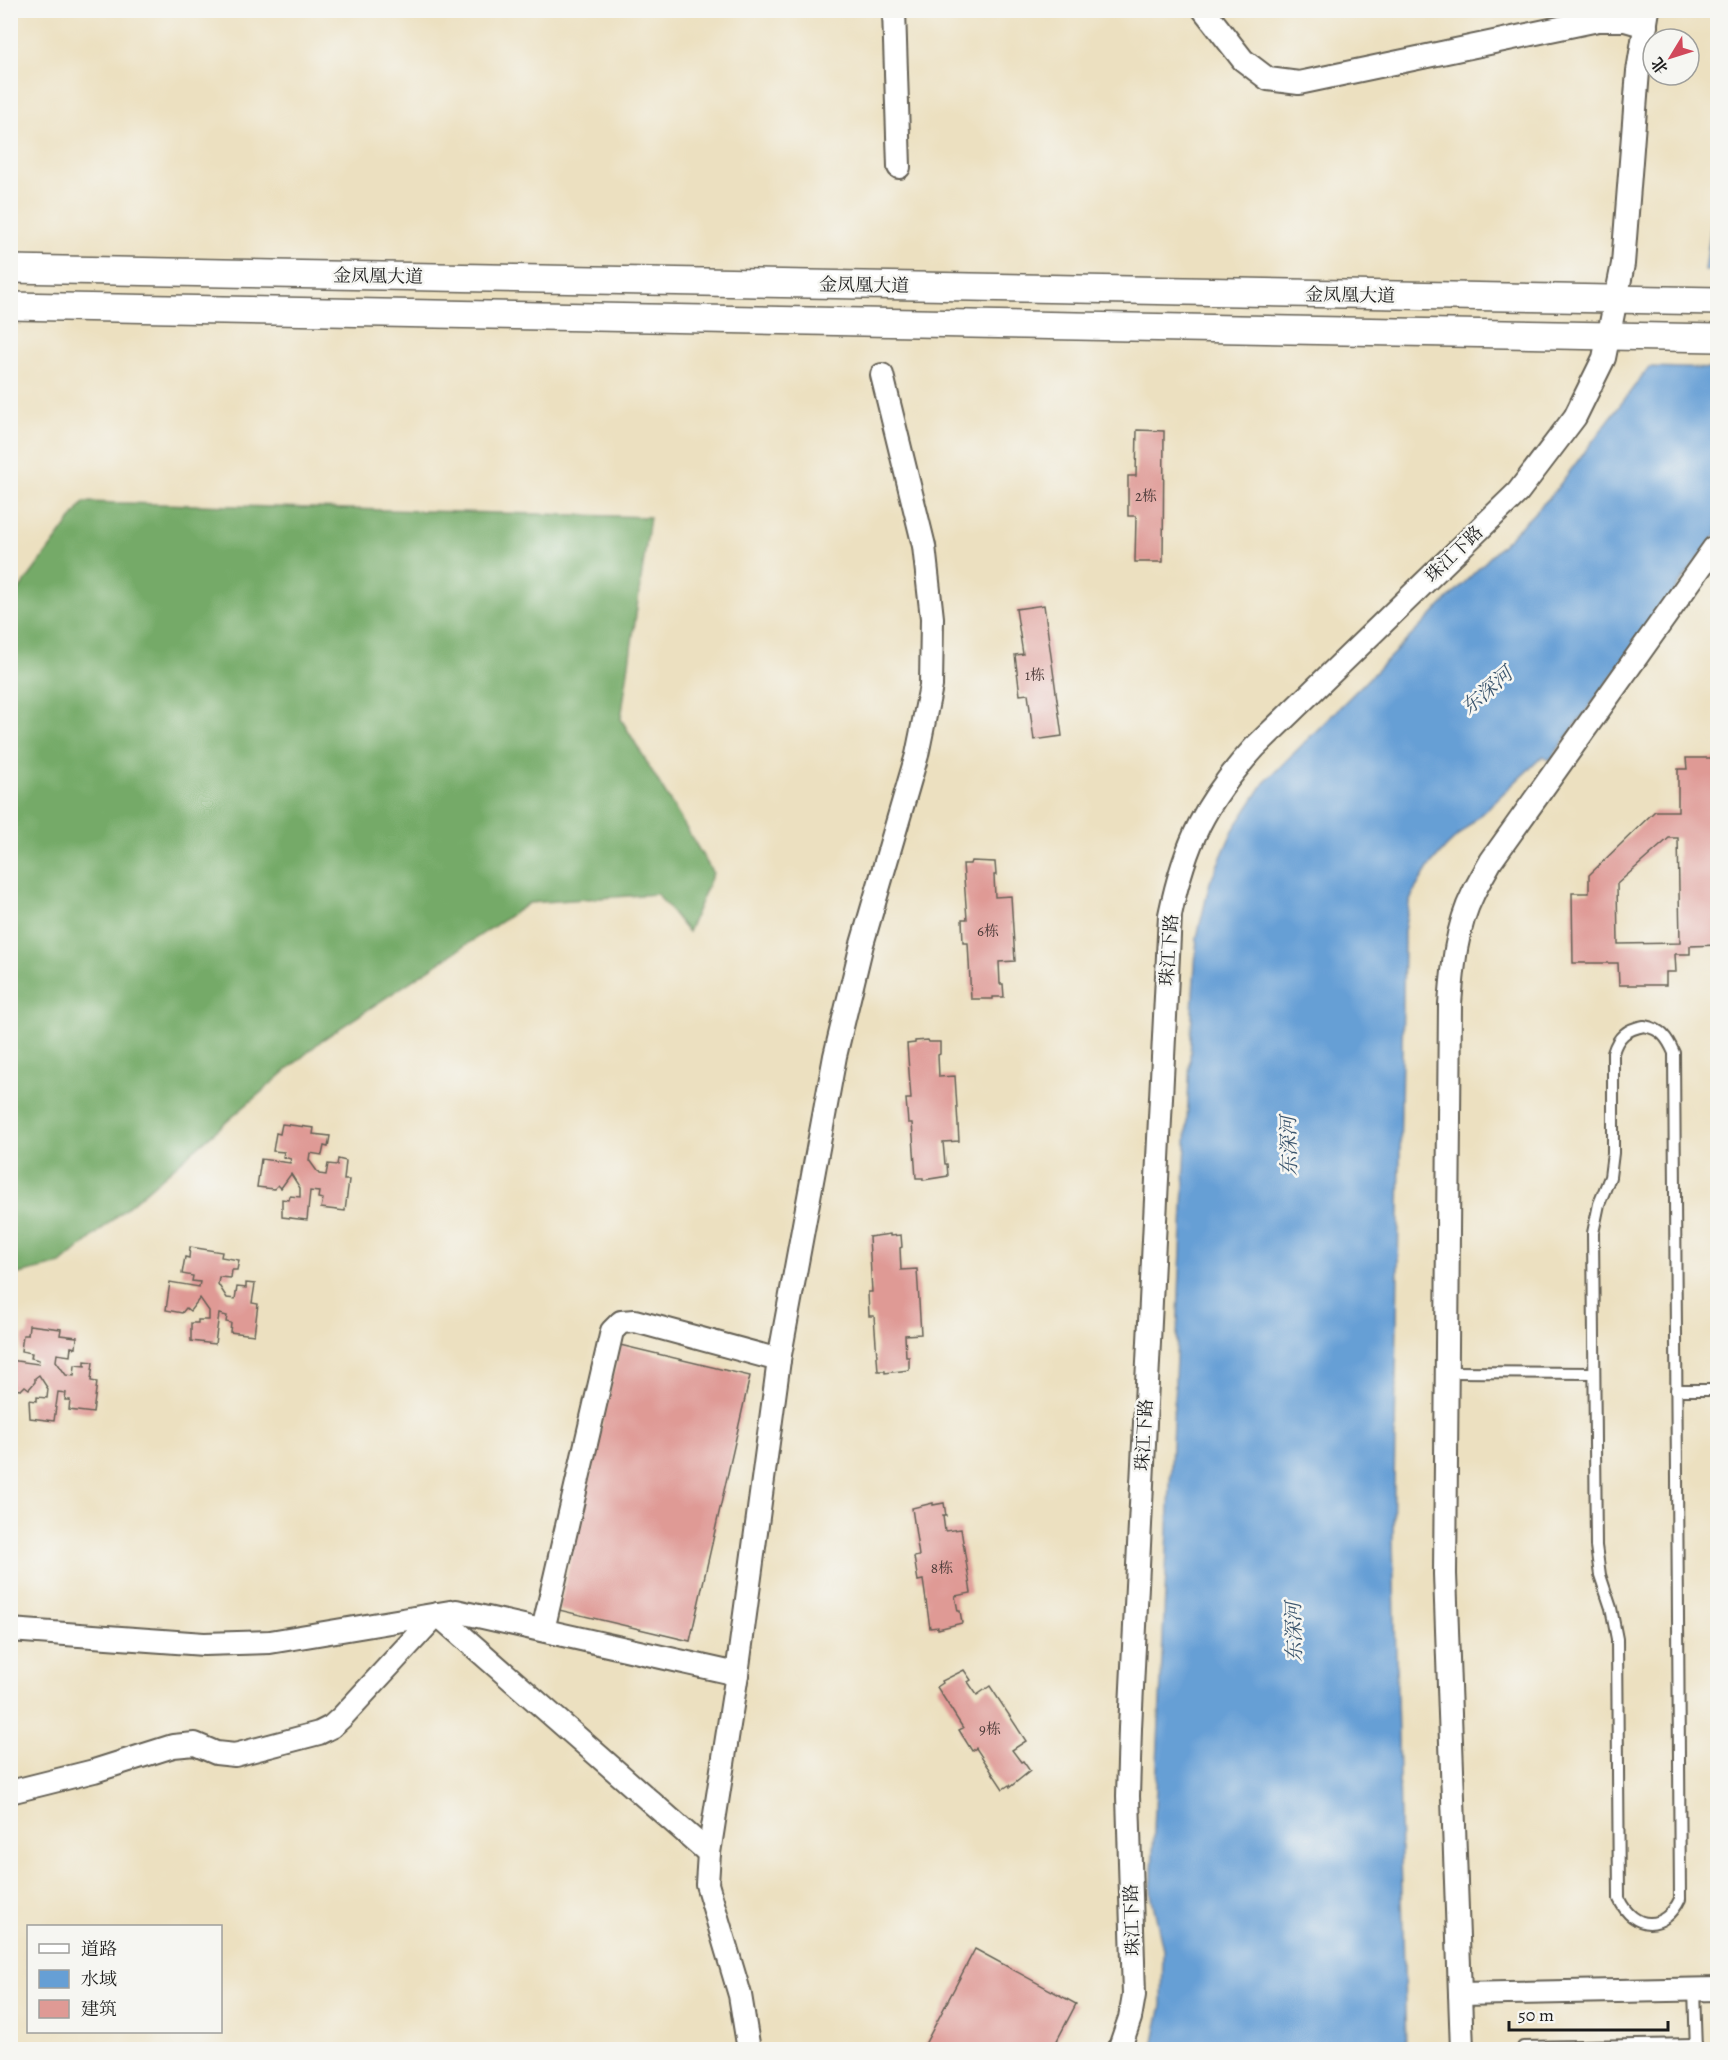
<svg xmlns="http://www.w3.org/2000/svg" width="1728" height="2060" viewBox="0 0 1728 2060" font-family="Alegreya,'Noto Serif SC',serif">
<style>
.forest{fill:#75aa67;stroke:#486342;stroke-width:1.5}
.water{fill:#669fd5;stroke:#415e78;stroke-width:1.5}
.building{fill:#df9a95;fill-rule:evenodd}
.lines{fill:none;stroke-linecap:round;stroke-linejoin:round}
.service-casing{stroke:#656155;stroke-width:14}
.minor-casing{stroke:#656155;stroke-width:26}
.tertiary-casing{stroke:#656155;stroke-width:30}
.service{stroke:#fff;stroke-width:10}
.minor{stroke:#fff;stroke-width:22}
.tertiary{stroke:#fff;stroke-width:27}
.labels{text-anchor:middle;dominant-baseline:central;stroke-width:5;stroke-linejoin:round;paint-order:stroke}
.number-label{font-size:15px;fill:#4d3c3a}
.street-label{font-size:18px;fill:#1c1c1c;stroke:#f6f6f2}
.water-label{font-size:20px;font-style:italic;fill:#3d576f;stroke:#f6f6f2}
</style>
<rect width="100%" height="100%" fill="#f6f6f2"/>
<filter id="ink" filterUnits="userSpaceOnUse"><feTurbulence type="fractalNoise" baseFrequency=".0167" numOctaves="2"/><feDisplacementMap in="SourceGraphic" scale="12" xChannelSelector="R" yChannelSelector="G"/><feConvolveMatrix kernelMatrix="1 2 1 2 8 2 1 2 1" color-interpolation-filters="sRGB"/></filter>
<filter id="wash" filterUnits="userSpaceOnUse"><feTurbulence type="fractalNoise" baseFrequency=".008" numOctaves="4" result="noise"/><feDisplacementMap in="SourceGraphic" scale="24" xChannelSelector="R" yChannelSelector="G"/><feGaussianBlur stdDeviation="1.35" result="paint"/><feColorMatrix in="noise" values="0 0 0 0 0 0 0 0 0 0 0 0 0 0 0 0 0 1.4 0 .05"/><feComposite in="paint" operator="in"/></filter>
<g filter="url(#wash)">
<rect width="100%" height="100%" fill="#ece0c0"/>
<path class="forest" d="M84,502L650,517L621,719L713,873L688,932L657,894L529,903L322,1040L61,1264L19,1274L10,1271L11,601Z"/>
<g class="water">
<path d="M1717,182V271L1705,270Z"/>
<path d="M1649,367L1717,369V533L1550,760L1543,756L1446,847L1428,868L1414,891L1409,904L1404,931V945L1393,1540L1406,2049L1152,2050L1162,2005L1163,1949L1151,1894L1193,993L1197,937L1210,882L1233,830L1264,783L1551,496Z"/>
</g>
<g id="blocks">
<g class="building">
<path d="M1137,430L1164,431L1163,562H1135L1136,516H1128V476H1136Z"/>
<path d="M1044,605L1062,736L1034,740L1028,694L1020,695L1015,655L1023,654L1016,609Z"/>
<path d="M1686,758H1718V945L1690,946V954H1675L1676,972H1666V985H1619L1618,963H1573L1572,893H1589V875L1655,811H1678V769H1687ZM1669,838H1678L1680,943L1618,944L1617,884Z"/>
<path d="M971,861L995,862L996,875H994L995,897L1011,896L1015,961L999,962L1000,984H1003L1004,997H993V999H971L968,943H963L962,919H967L963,864H970Z"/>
<path d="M928,1040L929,1042H940V1054L938,1055L939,1077L955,1076L959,1141L943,1142L945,1164H947L948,1176L923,1180V1178H916L912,1123H908L906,1099H911L907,1044L915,1043V1041Z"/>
<path d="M282,1124L314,1128L313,1134L330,1136L328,1147L324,1146L322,1155L310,1153L309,1160L319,1174L326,1175L328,1164L337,1165L338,1159L346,1161L344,1180H349L345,1211L321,1208L323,1199L318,1198L319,1192L310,1191L307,1220L282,1217V1199L289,1200L290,1196L300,1197V1188L291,1174L281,1188L278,1185L274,1189L257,1187L261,1159L290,1163L291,1159L283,1157L284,1152L273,1151L276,1133L280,1134Z"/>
<path d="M890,1234V1236L901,1235L902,1247L900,1248L901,1270L917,1269L921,1334L905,1335L906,1357H909V1370L885,1373V1371H878L874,1316H869L868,1292H872L869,1237Z"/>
<path d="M190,1247L222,1252L221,1257L239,1260L237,1270H232L231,1278L219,1277L218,1284L227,1298L235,1299L237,1287L246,1288V1283L255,1284L252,1303L258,1304L254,1335L230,1332L231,1323L226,1322L227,1316L219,1314L215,1344L191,1341V1323H198V1320H209V1311L200,1298L190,1311L186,1308L182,1313L166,1310L170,1282L199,1287L200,1282L192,1281L193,1276L182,1274L185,1257L189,1258Z"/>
<path d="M29,1325L61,1329L60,1335L77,1337L76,1348L71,1347L70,1356L57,1354L56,1361L66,1375L74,1376L75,1365L85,1366V1361L93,1362L91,1381L97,1382L93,1413L69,1410L70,1400H65L66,1393L58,1392L54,1421L30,1418L29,1400L37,1401V1397L47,1398L48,1389L39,1375L35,1378V1382L29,1389L25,1386L21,1390L10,1389V1360L38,1364L39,1360L31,1358L32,1353L21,1351L23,1335H28Z"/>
<path d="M620,1345L750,1376L690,1641L559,1610Z"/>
<path d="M933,1503V1505L944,1503L946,1516H943L945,1531L961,1529L971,1593L955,1596L958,1611H960L962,1623L938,1629V1627L930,1628L923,1580L918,1581L914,1557L919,1556L912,1508Z"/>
<path d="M964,1670L971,1680L968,1682L977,1695L990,1686L1026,1741L1012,1750L1021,1762L1023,1761L1030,1771L1010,1787L1009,1785L1003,1789L976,1748L972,1751L959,1730L963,1728L937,1687L943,1683L942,1681Z"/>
<path d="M975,1949L1076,2004L1052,2050H922Z"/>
</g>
</g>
</g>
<g filter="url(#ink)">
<use href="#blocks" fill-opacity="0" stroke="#656155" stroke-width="1.5"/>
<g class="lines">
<defs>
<g id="service">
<path d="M1644,1026C1661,1029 1667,1037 1674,1053L1680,1899C1665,1931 1634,1931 1619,1899L1617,1639L1611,1608L1600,1575L1596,1546L1593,1233L1599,1204L1610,1177L1613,1153V1053C1618,1036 1627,1029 1644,1026Z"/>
<path d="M1447,1372L1594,1373"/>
<path d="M1676,1390H1718"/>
<path d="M1694,1990L1696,2050"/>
<path d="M1523,2050V2047L1696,2044"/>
</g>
<g id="minor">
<path d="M894,10L899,167"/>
<path d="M1204,10L1243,60L1268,79L1299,83L1598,20H1625L1646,26"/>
<path d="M10,1630L204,1644L270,1642L456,1611L737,1674"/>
<path d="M543,1630L612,1331L621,1322L635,1321L779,1360"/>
<path d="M10,1792L94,1771L173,1746L195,1744L216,1753L235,1755L319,1733L331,1727L342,1717L437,1614L709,1853"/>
<path d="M1460,1994L1718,1989"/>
<path d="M749,2050L740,1995L707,1884L709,1853L737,1674L779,1360L835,1056L862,944L917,755L931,686L932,618L924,546L882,375"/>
<path d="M1119,2050L1130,2018L1134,1995L1128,1796L1130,1728L1170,915C1185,843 1205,802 1255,747L1518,492L1575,417L1604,358L1623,264L1638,71L1648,10"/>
<path d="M1462,2050L1445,1574L1450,1004C1453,967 1456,928 1473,894C1478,883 1485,872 1491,861L1714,548L1718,549"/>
</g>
<g id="tertiary">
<path d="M10,269L1718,301"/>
<path d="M10,306L1718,338"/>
</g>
</defs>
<use href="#service" class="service-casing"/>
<use href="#minor" class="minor-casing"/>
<use href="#tertiary" class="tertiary-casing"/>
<use href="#service" class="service"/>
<use href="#minor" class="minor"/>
<use href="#tertiary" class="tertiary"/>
</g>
</g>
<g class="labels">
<g class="number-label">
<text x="1146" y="496">2栋</text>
<text x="1035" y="675">1栋</text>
<text x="988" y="931">6栋</text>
<text x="942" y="1568">8栋</text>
<text x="990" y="1729">9栋</text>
</g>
<g class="street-label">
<text transform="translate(378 276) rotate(1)">金凤凰大道</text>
<text transform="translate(864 285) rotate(1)">金凤凰大道</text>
<text transform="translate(1350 295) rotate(1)">金凤凰大道</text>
<text transform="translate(1454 554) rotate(-44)">珠江下路</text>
<text transform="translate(1169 950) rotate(-86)">珠江下路</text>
<text transform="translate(1144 1435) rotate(-87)">珠江下路</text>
<text transform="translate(1132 1920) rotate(-92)">珠江下路</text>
</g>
<g class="water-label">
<text transform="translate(1487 691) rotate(-41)">东深河</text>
<text transform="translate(1289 1146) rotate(-91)">东深河</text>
<text transform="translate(1294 1632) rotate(-91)">东深河</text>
</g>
</g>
<rect width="1728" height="2060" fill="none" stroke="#f6f6f2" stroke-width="36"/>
<rect x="27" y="1925" width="195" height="108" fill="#f6f6f2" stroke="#9f9f9c" stroke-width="1.5"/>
<rect x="39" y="1944" width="30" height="9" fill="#ffffff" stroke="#9f9f9c" stroke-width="1.5"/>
<text x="81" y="1955" font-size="18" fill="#1c1c1c">道路</text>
<rect x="39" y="1970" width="30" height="18" fill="#669fd5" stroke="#9f9f9c" stroke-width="1.5"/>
<text x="81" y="1985" font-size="18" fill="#1c1c1c">水域</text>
<rect x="39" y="2000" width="30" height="18" fill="#df9a95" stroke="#9f9f9c" stroke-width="1.5"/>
<text x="81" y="2015" font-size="18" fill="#1c1c1c">建筑</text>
<g transform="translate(1671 57) rotate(232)"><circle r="28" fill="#f6f6f2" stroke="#9f9f9c" stroke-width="1.5"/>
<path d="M0-4.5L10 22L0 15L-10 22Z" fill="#d1495b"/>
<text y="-9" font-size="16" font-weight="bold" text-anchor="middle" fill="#1c1c1c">北</text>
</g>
<path d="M1509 2021v9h159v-9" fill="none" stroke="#1c1c1c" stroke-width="3"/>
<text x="1518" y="2021" font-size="18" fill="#1c1c1c" stroke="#f6f6f2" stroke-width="4.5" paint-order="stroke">50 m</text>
</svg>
